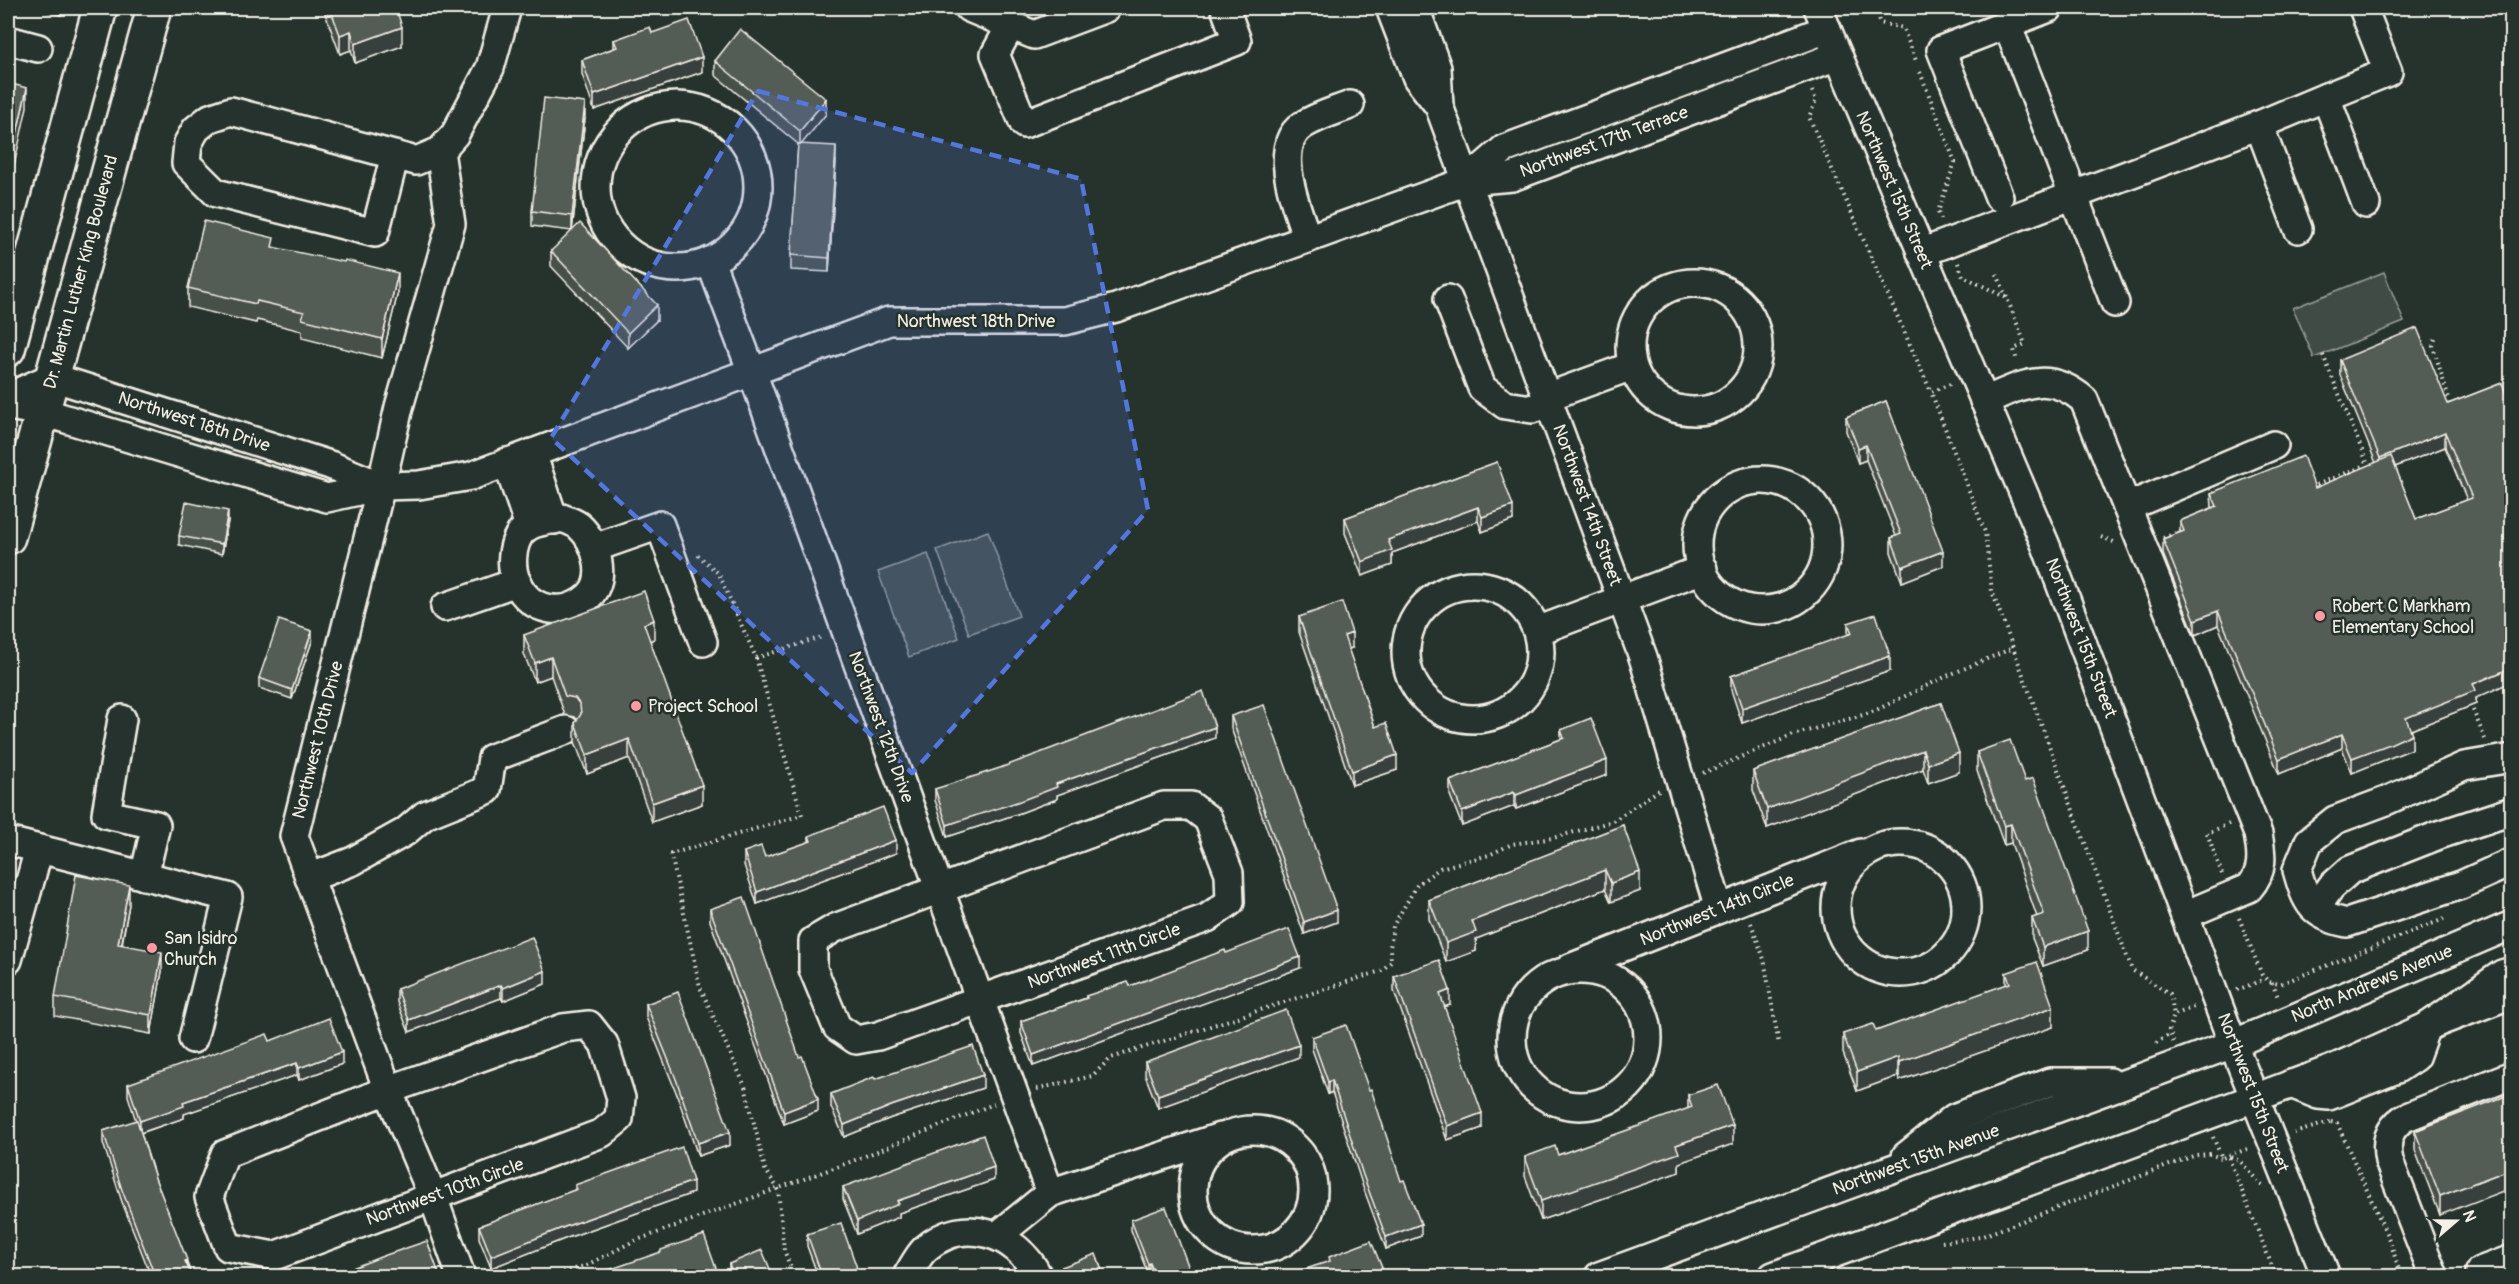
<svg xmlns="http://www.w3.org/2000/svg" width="2519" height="1284" viewBox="0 0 2519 1284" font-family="Pangolin,sans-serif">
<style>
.park{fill:#414b45;stroke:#9a9e96;stroke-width:1.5}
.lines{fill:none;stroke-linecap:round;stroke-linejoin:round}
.minor-casing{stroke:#f4f1e8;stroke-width:32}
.major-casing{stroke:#f4f1e8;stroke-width:38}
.path{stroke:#f4f1e8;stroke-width:4;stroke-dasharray:1.5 4.5;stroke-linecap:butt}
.minor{stroke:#26332d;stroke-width:27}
.major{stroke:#26332d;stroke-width:33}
.wall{fill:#474f49;stroke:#f4f1e8;stroke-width:1.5;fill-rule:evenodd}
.shaded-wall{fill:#39403c;stroke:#f4f1e8;stroke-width:1.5}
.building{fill:#525c55;stroke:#f4f1e8;stroke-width:1.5}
.marked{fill:#5377dc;fill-opacity:0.2;stroke:#5377dc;stroke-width:4.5;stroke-dasharray:12 8;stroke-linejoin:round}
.poi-dot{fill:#ff9aa2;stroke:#26332d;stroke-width:2}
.labels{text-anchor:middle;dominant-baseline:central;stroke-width:5;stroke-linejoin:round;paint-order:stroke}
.street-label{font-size:18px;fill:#f4f1e8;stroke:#26332d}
.poi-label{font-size:18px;fill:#f4f1e8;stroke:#26332d;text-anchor:start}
</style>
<rect width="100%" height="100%" fill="#26332d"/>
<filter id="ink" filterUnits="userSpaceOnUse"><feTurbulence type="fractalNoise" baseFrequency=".0167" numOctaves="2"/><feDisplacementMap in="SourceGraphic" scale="12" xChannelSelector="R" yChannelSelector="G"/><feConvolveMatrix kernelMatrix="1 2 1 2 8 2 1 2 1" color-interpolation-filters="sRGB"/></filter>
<g filter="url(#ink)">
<g class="park">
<path d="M2384,272L2404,322L2314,358L2293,308Z"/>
<path d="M988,531L1019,616L969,634L937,550Z"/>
<path d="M928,554L959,638L909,657L878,572Z"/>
</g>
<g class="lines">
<defs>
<g id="minor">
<path d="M969,8L1034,35L1106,8"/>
<path d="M1390,8L1417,78L1439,106L1622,600L1643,657L1719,909"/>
<path d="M1415,8L1437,68L1439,106"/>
<path d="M1818,8L2046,546L2233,1044L2326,1276"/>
<path d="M2007,24L2115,303"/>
<path d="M1011,25L995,54L1024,124L1237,41L1225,8"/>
<path d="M8,40L38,48"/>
<path d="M2326,97L2388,72L2363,8"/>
<circle cx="677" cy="187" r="81"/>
<path d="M2259,125L2326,97L2366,204"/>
<path d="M440,151L451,224L399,407L381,486L294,836L388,1090L433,1197L461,1276"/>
<path d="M395,155L375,233L216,193L186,163L188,143L196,129L210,118L231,111L416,161L440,151L455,134L490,68L507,8"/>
<path d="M1467,181L1504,149L1827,29"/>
<path d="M1999,197L1941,50L2049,8"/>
<path d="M1307,238C1298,211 1270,146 1303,125C1317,116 1335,111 1350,105"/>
<path d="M1921,253L2259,125L2298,229"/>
<path d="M710,261L752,372L1050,1193"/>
<circle cx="1694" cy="347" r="64"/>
<path d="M1448,299L1482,388L1505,405L1532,409L1549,402"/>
<path d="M8,397L52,377L330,465L381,486"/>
<path d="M1547,397L1632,366"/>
<path d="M1984,401C2023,385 2047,369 2084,400L2258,834C2262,855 2264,871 2249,888L2185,915"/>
<path d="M8,406L43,412L327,498L381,486L419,485L471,476L889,321H1065L1116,308L1467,181L1512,177L1837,56"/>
<path d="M532,453L554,520"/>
<path d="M507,462L529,526"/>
<circle cx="1762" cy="545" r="65"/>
<path d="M2127,507L2274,445"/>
<path d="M562,518C567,520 574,522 579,526C596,541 608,578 589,596C565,618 530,612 517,583C509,565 511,534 531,525C540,521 552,520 562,518Z"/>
<path d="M594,548L660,525L703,642"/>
<circle cx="1473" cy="652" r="67"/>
<path d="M445,607L517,582"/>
<path d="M1537,631L1703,569"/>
<path d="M122,719L106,814L156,825L144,876"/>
<path d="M2512,758L2464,766L2386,801L2335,820L2309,841L2297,870C2306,902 2311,916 2347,923L2461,885L2512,862"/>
<path d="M1164,806H1191L1208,819L1229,873L1230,902L1207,918L878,1036L856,1040L837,1027L813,969V941L835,928Z"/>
<path d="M8,841L228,897L193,1039"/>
<circle cx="1901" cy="908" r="65"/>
<path d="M309,878L353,861L405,832L425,815L487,790L492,758L566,730"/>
<path d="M2316,908L2331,887L2350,870L2439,835L2512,811"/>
<path d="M8,960L39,849"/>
<path d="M1570,968L1861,853"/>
<circle cx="1580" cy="1038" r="68"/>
<path d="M589,1025L604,1044L621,1098L619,1119L602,1133L274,1256L228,1247L209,1197L225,1154L388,1090L563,1028Z"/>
<path d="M2291,1084L2318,1095L2329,1096L2397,1069L2415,1057L2426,1027L2502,974L2512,971"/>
<circle cx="1253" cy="1190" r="60"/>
<path d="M1906,1156L1954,1118L2050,1082H2110"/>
<path d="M997,1236L1050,1193L1220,1137"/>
<path d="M2480,1271L2512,1259"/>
<path d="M907,1276C913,1267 917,1257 925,1249C964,1214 1017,1234 1038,1276"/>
<path d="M1599,1276L2233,1044L2512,925"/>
<path d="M1773,1276L2330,1070L2426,1027L2512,994"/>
<path d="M2434,1276L2389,1161C2385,1142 2388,1129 2404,1118L2512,1075"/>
</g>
<g id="major">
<path d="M8,349L100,8"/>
<path d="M8,537L154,8"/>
</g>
</defs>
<use href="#minor" class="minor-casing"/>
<use href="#major" class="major-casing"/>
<g class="path">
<path d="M1765,8L1780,11L1783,19"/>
<path d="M1874,8L1880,23L1903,28L1917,63"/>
<path d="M1920,72L1955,162L1938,212L1941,220"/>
<path d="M1812,91L1816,100L1809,117L1931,392"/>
<path d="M1958,263L1963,276L2007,298L2025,344L2014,349L2017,362"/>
<path d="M1997,274L2007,298"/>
<path d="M2435,339L2433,346L2451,406"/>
<path d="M2323,355L2368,465"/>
<path d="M1950,384L1931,392L1985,532L1992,591L2132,970L2170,994L2174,1015"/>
<path d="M2311,487L2366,465"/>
<path d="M2101,537L2114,542"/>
<path d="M2163,538L2184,530"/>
<path d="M698,555L719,574L756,658L822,637"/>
<path d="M756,658L802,815L671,854L700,987L745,1086L765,1169L778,1189L784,1250L794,1276"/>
<path d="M2473,710L2485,739"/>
<path d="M1703,773L1793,735L1870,713L1949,675L2013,648"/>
<path d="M2222,874L2207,833L2229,824"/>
<path d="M2239,918L2262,975L2269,982L2280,984L2444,919"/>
<path d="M1751,923L1764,959L1779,1045"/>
<path d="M2272,983L2279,999"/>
<path d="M2237,990L2265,979"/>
<path d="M2173,1042L2169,1030L2174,1015L2194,1007"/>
<path d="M2156,1043L2170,1034"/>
<path d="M1037,1089L1092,1076L1111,1058L1381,971L1391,962L1390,948L1393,926L1417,885L1440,868L1489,855L1512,844L1553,838L1613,821L1659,790"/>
<path d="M2331,1122L2337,1123L2391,1244L2401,1276"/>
<path d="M2294,1133L2330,1122"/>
<path d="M2213,1137L2222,1158L2250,1148"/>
<path d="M2262,1186L2240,1161L2228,1156L2276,1276"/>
<path d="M1942,1242L1980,1237L2196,1155L2210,1154L2221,1158"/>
<path d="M552,1276L587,1265L632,1242L850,1162L994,1104"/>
</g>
<use href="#minor" class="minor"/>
<use href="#major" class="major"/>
</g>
<g class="wall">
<path d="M32,8H63L61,15Z"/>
<path d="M323,8H396L402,46L355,63L351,50L340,54Z"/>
<path d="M614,40L702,72L594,110L582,74V60L614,48Z"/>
<path d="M715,61L826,114L801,144L836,161L829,272L791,270V255L798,144L715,75Z"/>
<path d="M585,118L572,231L532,226V211Z"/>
<path d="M551,251L657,320L628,348L551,266Z"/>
<path d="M188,288L398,292L382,358L302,338V331L257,320L256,323L188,307Z"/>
<path d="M2340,360L2448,404L2502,383L2476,704L2411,730L2412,749L2352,773L2342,748L2279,774L2218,625L2195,635L2163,554V539L2180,532V521L2212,508L2211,493L2315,488L2376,463L2340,375ZM2445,447L2467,500L2416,519L2395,467Z"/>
<path d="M1886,401L1943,566L1902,582L1891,552V538L1896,536L1866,460L1858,463L1846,431V417Z"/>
<path d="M1497,462L1513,520L1482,532L1478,521L1392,553V565L1362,576L1345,533V518Z"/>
<path d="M228,521L222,554L179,545V536Z"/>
<path d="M1299,617L1352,648L1348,649L1375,727L1397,770L1352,785L1299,632Z"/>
<path d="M1848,623L1890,671L1742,723L1731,690V676L1848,635Z"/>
<path d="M524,635L654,639L650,641L702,804L652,822L629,758L587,774L575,742V723L577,720L575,717L565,715L551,676L535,682L524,654Z"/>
<path d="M312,641L292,699L259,688V678Z"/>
<path d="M1941,703L1959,772L1928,783L1923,769L1767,828L1753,790V771Z"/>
<path d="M1231,716L1337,922L1304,934L1231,728Z"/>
<path d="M1561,730L1607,775L1516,809L1514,806L1462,826L1450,795V781L1561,739Z"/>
<path d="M1215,738L1057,795V799L1020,813L947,837L935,800V789Z"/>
<path d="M1977,752L2025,781L2088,950L2043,966L2032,938V918L2037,917L2011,843L2004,845L1977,771Z"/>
<path d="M1623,825L1640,891L1611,902L1605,889L1476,939V951L1446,962L1429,919V900Z"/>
<path d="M809,836L896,853L757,904L744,865V852L765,857L809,842Z"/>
<path d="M129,904L122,945L162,971L151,1034L55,1016V997Z"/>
<path d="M710,909L818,1111L784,1124L710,921Z"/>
<path d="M1226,953L1300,968L1033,1066L1021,1033V1021L1086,998V996L1130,986Z"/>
<path d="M2006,973L2053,1027L1899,1081L1898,1076L1857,1091L1843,1053V1034L1876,1031L2006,985Z"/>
<path d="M1394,976L1450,1005L1444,1007L1482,1128L1447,1140L1394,991Z"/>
<path d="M545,984L503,1001L501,998L409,1032L397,1002V989Z"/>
<path d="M646,1004L730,1145L698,1156L676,1092L646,1017Z"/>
<path d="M1312,1037L1401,1181L1421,1236L1386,1249L1363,1187L1332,1092L1328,1094L1312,1049Z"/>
<path d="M270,1041L342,1064L299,1080L297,1075L184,1114V1118L141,1133L155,1178L192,1276H151L122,1202L103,1143V1131L136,1121L128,1096V1084Z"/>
<path d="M1299,1057L1158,1108L1145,1075V1062Z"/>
<path d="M875,1079L983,1088L891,1118L844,1137L831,1107V1094Z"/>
<path d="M2511,1094L2440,1215L2415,1150V1131Z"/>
<path d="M1688,1095L1733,1144L1679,1163V1172L1541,1220L1525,1176V1157L1558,1155L1688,1109Z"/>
<path d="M994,1180L899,1213V1217L857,1234L843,1199V1187Z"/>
<path d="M575,1185L693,1193L567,1238L491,1268L479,1238V1226L575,1190Z"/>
<path d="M1131,1220L1192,1276H1151L1150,1273L1148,1274L1131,1230Z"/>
<path d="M807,1234L857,1275V1276H818L807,1246Z"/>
<path d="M729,1264L773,1276H729Z"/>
<path d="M1062,1267L1104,1276H1062Z"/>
</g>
<g class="shaded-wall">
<path d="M402,27V46L355,63V44Z"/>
<path d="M351,31V50L340,54V35Z"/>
<path d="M702,57V72L594,110V95Z"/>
<path d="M27,88V107L8,193V174Z"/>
<path d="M826,99V114L800,146V131Z"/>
<path d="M585,103V118L572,231V216Z"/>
<path d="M836,146V161L829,272V258Z"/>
<path d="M398,273V292L382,358V339Z"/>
<path d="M657,305V320L628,348V333Z"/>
<path d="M2445,432V447L2380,473V458Z"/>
<path d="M1866,445V460L1858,463V448Z"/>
<path d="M1513,506V520L1482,532V517Z"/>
<path d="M1478,507V521L1392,553V565L1362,576V562L1388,540Z"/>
<path d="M228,511V521L222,554V544Z"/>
<path d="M1943,551V566L1902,582V567Z"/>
<path d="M2218,611V625L2195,635V620Z"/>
<path d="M654,620V639L644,643V624Z"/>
<path d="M312,631V641L292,699V690Z"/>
<path d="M1352,633V648L1344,651V636Z"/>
<path d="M1890,656V671L1742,723V708Z"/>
<path d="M551,657V676L535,682V663Z"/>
<path d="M2511,668V682L2476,698V704L2406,732V718L2473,684Z"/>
<path d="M1215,727V738L1057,795V799L1020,813L947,837V825L1056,784Z"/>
<path d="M2342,734V748L2279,774V759Z"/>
<path d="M2412,734V749L2352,773V758Z"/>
<path d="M629,739V758L587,774V755Z"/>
<path d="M1923,750V769L1767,828V809Z"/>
<path d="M1959,753V772L1928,783V764Z"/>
<path d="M1397,755V770L1352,785V771Z"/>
<path d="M1607,760V775L1516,809V795Z"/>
<path d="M702,785V804L652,822V803Z"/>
<path d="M1514,792V806L1462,826V812Z"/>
<path d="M2011,824V843L2004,845V826Z"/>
<path d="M896,840V853L757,904V892Z"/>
<path d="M1605,870V889L1476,939V951L1446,962V943L1472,921Z"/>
<path d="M1640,872V891L1611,902V883Z"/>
<path d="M129,885V904L118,963V944Z"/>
<path d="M1337,910V922L1304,934V922Z"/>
<path d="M2088,931V950L2043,966V947Z"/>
<path d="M162,952V971L151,1034V1015Z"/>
<path d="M1300,957V968L1033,1066V1055Z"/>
<path d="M545,971V984L503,1001V988Z"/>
<path d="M501,985V998L409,1032V1020Z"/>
<path d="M1450,990V1005L1440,1008V994Z"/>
<path d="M2053,1007V1027L1899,1081V1062Z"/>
<path d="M1299,1045V1057L1158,1108V1095Z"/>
<path d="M342,1052V1064L299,1080V1068Z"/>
<path d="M1898,1057V1076L1857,1091V1072Z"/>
<path d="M297,1063V1075L184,1114V1118L140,1133V1121L183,1102Z"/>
<path d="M983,1075V1088L891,1118L844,1137V1125L891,1106Z"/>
<path d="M1332,1080V1092L1328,1094V1082Z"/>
<path d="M818,1099V1111L784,1124V1112Z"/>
<path d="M1482,1113V1128L1447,1140V1126Z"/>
<path d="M1733,1125V1144L1679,1163V1172L1541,1220V1201L1676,1145Z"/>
<path d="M730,1132V1145L698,1156V1143Z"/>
<path d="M994,1167V1180L899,1213V1217L857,1234V1221L897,1201Z"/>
<path d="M2511,1169V1188L2440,1215V1196Z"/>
<path d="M693,1181V1193L567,1238L491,1268V1256L567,1226Z"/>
<path d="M1421,1224V1236L1386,1249V1237Z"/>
<path d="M1150,1263V1273L1148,1274V1264Z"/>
<path d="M717,1271V1276H701Z"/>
</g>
<g class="building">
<path d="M330,8H396L402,27L355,44L351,31L340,35Z"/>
<path d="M689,20L702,57L594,95L582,60L617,47L614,40L650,27L652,33Z"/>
<path d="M740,29L826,99L800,131L715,61Z"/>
<path d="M8,83L27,88L8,174Z"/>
<path d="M544,98L585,103L572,216L532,211Z"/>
<path d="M798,144L836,146L829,258L791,255Z"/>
<path d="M204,221L274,238L272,247L344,262L345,260L398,273L382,339L302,319L304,312L257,301L256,304L188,288Z"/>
<path d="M580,223L657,305L628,333L551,251Z"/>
<path d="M2417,328L2448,404L2502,383L2511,406V668L2473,684L2476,690L2406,718L2412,734L2390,744L2352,758L2342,734L2279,759L2218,611L2195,620L2163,539L2184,531L2180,521L2217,506L2211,493L2303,456L2315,488L2391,456L2416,519L2472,498L2445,432L2380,458L2340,360Z"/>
<path d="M1886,401L1943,551L1902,567L1891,538L1901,534L1866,445L1858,448L1846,417Z"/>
<path d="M1497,462L1513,506L1482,517L1478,507L1388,540L1392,550L1362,562L1345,518Z"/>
<path d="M186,502L228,511L222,544L179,536Z"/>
<path d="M644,591L654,620L644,624L702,785L652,803L629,739L587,755L575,723L581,714L580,705L575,698L565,696L551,657L535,663L524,635Z"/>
<path d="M1342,602L1352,633L1344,636L1375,727L1386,723L1397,755L1352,771L1299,617Z"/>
<path d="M1876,614L1890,656L1742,708L1731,676L1852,633L1848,623Z"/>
<path d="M279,620L312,631L292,690L259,678Z"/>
<path d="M1203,691L1215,727L1056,784L1057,787L1020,801L947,825L935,789L1000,768Z"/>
<path d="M1941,703L1959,753L1928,764L1923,750L1767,809L1753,771Z"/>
<path d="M1264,705L1337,910L1304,922L1231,716Z"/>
<path d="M1591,718L1607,760L1516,795L1514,792L1462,812L1450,781L1564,738L1561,730Z"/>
<path d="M2010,740L2025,781L2033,778L2088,931L2043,947L2032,918L2044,914L2011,824L2004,826L1977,752Z"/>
<path d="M883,807L896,840L757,892L744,852L761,846L765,857L811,841L809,836Z"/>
<path d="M1623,825L1640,872L1611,883L1605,870L1472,921L1476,932L1446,943L1429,900Z"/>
<path d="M76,875L129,885L118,944L162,952L151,1015L55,997Z"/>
<path d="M744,897L799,1057L802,1056L818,1099L784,1112L710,909Z"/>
<path d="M1289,929L1300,957L1033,1055L1021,1021L1087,998L1086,996L1128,982L1130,986L1225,950L1226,953Z"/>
<path d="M532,937L545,971L503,988L501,985L409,1020L397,989Z"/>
<path d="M1439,960L1450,990L1440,994L1482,1113L1447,1126L1394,976Z"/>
<path d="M2037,962L2053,1007L1899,1062L1898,1057L1857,1072L1843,1034L1873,1024L1876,1031L2010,983L2006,973Z"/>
<path d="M678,992L730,1132L698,1143L676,1079L646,1004Z"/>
<path d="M1286,1010L1299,1045L1158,1095L1145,1062Z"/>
<path d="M329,1018L342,1052L299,1068L297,1063L183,1102L184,1106L140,1121L128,1084L267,1034L270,1041Z"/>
<path d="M1346,1025L1369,1090L1371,1089L1401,1181L1404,1180L1421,1224L1386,1237L1363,1175L1332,1080L1328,1082L1312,1037Z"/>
<path d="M973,1046L983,1075L891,1106L844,1125L831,1094L874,1077L875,1079Z"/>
<path d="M1718,1085L1733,1125L1676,1145L1679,1153L1541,1201L1525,1157L1555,1146L1558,1155L1692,1107L1688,1095Z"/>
<path d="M2511,1094V1169L2440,1196L2415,1131Z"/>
<path d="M137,1120L155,1178L187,1260L185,1261L192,1276H155L122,1190L103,1131Z"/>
<path d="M983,1135L994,1167L897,1201L899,1204L857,1221L843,1187Z"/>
<path d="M682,1147L693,1181L567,1226L491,1256L479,1226L577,1189L575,1185Z"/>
<path d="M1166,1207L1192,1276H1155L1150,1263L1148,1264L1131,1220Z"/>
<path d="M841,1223L857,1268L854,1269L857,1276H822L807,1234Z"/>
<path d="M704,1235L717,1271L701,1276H591L661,1252V1250Z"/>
<path d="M427,1241L439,1274L431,1276H332L383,1256Z"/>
<path d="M1371,1241L1385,1275L1380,1276H1285L1330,1261L1329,1257Z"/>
<path d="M762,1250L773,1276H734L729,1264Z"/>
<path d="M1096,1254L1104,1276H1066L1062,1267Z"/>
</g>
</g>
<path class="marked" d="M758,91L1081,179L1148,510L912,773L551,438Z"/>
<g class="poi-dot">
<circle cx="2320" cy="616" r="6"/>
<circle cx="636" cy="706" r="6"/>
<circle cx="152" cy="948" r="6"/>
</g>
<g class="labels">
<g class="street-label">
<text transform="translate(1604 142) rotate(-20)">Northwest 17th Terrace</text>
<text transform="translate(1894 190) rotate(67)">Northwest 15th Street</text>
<text transform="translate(81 272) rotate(-75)">Dr. Martin Luther King Boulevard</text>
<text x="976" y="321">Northwest 18th Drive</text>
<text transform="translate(194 422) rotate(18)">Northwest 18th Drive</text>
<text transform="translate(1587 505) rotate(70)">Northwest 14th Street</text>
<text transform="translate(2081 638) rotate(69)">Northwest 15th Street</text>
<text transform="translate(881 727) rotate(70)">Northwest 12th Drive</text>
<text transform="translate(318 740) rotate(-76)">Northwest 10th Drive</text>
<text transform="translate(1717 910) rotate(-22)">Northwest 14th Circle</text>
<text transform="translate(1104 956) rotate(-20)">Northwest 11th Circle</text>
<text transform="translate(2372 984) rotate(-23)">North Andrews Avenue</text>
<text transform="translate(2253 1093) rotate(69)">Northwest 15th Street</text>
<text transform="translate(1916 1160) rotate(-20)">Northwest 15th Avenue</text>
<text transform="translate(445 1192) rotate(-20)">Northwest 10th Circle</text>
</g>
<g class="poi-label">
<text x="2332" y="606">Robert C Markham<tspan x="2332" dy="21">Elementary School</tspan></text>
<text x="648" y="706">Project School</text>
<text x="164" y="938">San Isidro<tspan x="164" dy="21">Church</tspan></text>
</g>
</g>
<rect width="2519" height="1284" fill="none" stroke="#26332d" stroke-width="30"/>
<rect x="15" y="15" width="2489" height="1254" fill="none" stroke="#f4f1e8" stroke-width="2" filter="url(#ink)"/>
<g transform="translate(2456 1221) rotate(70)" stroke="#26332d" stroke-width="4.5" paint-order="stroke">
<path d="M0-4.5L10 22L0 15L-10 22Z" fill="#f4f1e8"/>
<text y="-9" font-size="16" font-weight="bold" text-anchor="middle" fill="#f4f1e8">N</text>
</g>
</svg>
